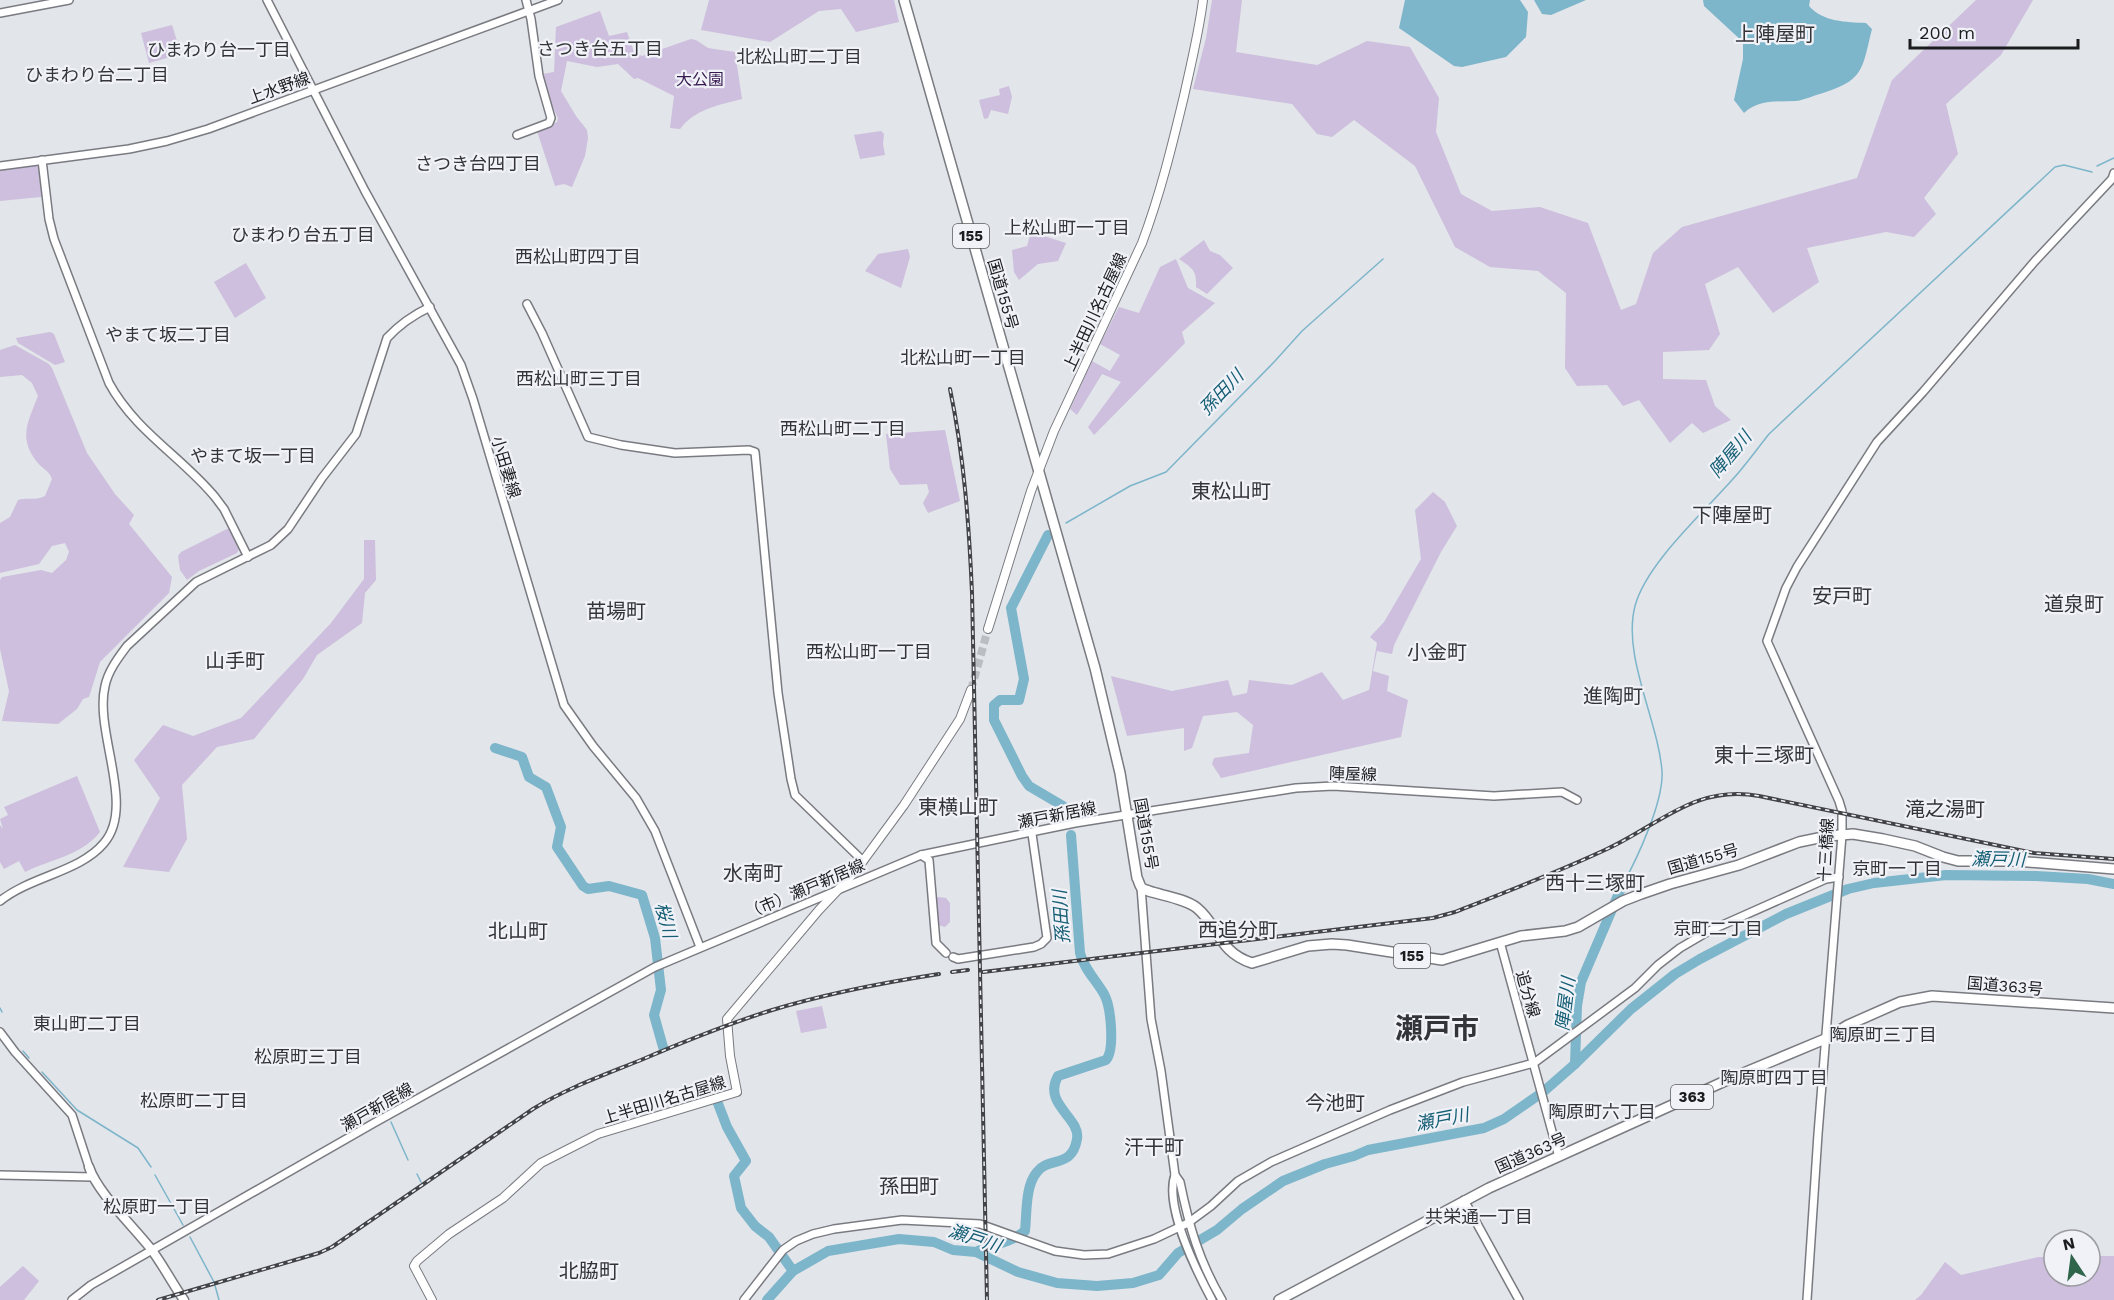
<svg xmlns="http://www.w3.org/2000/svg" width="2114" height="1300" viewBox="0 0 2114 1300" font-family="'Work Sans','Noto Sans JP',sans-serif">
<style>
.green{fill:#cdbfdd}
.water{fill:#7db5ca}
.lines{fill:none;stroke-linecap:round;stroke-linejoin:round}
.stream{stroke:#7db5ca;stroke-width:1.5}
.river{stroke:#7db5ca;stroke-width:10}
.secondary-tunnel{stroke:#babdc1;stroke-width:8;stroke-dasharray:8 4;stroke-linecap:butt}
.tertiary-casing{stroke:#797b80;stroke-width:10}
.secondary-casing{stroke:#797b80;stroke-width:10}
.primary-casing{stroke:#797b80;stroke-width:11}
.trunk-casing{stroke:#797b80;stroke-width:12}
.tertiary{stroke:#fff;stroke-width:7}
.secondary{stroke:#fff;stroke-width:8}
.primary{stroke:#fff;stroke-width:8}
.trunk{stroke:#fff;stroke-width:9}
.rail-casing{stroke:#424346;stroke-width:4}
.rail{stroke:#f0f2f8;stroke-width:1.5;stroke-dasharray:4.5;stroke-linecap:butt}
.labels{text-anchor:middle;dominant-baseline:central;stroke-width:4.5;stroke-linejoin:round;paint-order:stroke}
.shield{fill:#f0f2f8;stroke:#5b5c5f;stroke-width:1.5}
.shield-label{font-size:15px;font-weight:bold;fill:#1b1c1e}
.park-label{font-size:16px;fill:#361a4f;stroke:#f0f2f8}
.street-label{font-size:16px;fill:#1b1c1e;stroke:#f0f2f8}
.neighbourhood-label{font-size:18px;fill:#323438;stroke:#f0f2f8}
.water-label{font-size:18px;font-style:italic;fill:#165f75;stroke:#f0f2f8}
.quarter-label{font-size:20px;fill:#323438;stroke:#f0f2f8}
.town-label{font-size:28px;font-weight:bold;fill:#323438;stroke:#f0f2f8}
</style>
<rect width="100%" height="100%" fill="#e2e5ea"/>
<g class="green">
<path d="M709,0H894L899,22L856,32L841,9L819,11L770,42L701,30Z"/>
<path d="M1212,0H1242L1236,52L1317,65L1367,41L1410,47L1439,98L1436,132L1461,194L1492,211L1540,207L1588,223L1621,310L1636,304L1653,253L1682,227L1857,178L1892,80L1976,0H2033L2001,55L1946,104L1958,154L1924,198L1936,214L1914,237L1886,232L1807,248L1819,282L1773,313L1738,267L1705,284L1720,334L1709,350L1663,352V379L1706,380L1715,406L1731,420L1703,433L1692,423L1670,443L1639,400L1623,406L1607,385L1577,386L1565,368L1566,293L1538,271L1490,267L1455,247L1415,166L1354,120L1332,137L1317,134L1292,104L1193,89L1206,38Z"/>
<path d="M600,11L609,36L627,32L634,52L642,56L691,39L696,40L708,48L735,52L742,99C719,105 695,109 680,129L670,128L674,96L638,78L634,79L618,64L597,67L567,61L561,91L576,116L587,130L588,138L585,156L572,187L564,184L555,186L537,131L557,122L558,118L546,93L543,74L554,72L556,27Z"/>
<path d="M172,25L181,54L149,63L141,33Z"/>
<path d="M1009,86L1012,97L1008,114L991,110L988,118L984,119L979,100L1000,95L999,89Z"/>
<path d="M881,131L884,134L883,144L885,155L860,159L854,135Z"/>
<path d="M35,165L39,168L43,195L41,197L0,201V170Z"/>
<path d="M1031,232L1066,243L1058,261L1038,264L1019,280L1014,272L1012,250L1027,246Z"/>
<path d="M1204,240L1210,251L1220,255L1233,268L1207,294L1196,287C1197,270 1192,268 1179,259Z"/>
<path d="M908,249L910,257L901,288L865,271L878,254Z"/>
<path d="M1176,259L1188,288L1215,303L1182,332L1185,343L1094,435L1088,427L1121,382L1102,374L1077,415L1070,409L1092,361L1110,371L1120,355L1100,344L1119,307L1139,313L1160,267Z"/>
<path d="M246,263L266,298L235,318L214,282Z"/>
<path d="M50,332L54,334L65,362L55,365L18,343L16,338Z"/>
<path d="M15,345L49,364L52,368L87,453L115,494L134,515L129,524L172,577L169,593L100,662L89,697L83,699L77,709L58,724L2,721L9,691L0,649V580L2,577L41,570L52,573L66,560L69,552L65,543L52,546L39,564L0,573V523L10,517L18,500C28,497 36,501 45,496L52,479C49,470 42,469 37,462C18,438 28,422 38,396L32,383L22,375L0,377V350Z"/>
<path d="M945,430L960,501L928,513L923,503L929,492L927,484L900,485L890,469L886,434Z"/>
<path d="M1433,492L1445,502L1457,526L1441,552L1394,645L1392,654L1377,651L1373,671L1389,676L1387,691L1408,700L1401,737L1221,778L1212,764L1214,758L1249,753L1253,725L1237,712L1203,716L1192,748L1184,751V728L1127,736L1111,676L1172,691L1228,680L1233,696L1247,693L1249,680L1292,685L1322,672L1343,700L1369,690L1377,643L1370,637L1384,622L1421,559L1415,510Z"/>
<path d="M227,529H229L239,549L237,553L199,571L187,580L180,570L178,556L181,552Z"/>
<path d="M364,540H375L376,580L365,593L362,623L317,655L303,679L254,739L217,747L182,785L187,839L169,872L123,867L160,798L134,760L163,725L193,736L241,718L331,623L364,579Z"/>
<path d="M77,776L100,832C81,856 51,859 25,872L19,861L4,869L0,862V825L3,829L0,819L8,815L4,807Z"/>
<path d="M938,897L946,898L950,903V922L945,927L938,925L935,899Z"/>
<path d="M822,1006L827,1028L801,1033L796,1011Z"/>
<path d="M2090,1256H2114V1300H1915L1921,1295L1945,1262L1961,1275L2038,1257H2054V1276H2090Z"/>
<path d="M23,1266L39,1281L24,1300H0V1287Z"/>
</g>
<g class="water">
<path d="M1405,0H1520L1528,12L1526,37L1506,57L1462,67L1454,66L1399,28Z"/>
<path d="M1534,0H1586L1551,15L1542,14Z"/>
<path d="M1703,0H1810L1809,6C1823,22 1846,22 1866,23L1872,29C1862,68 1865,80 1823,93C1814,95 1805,100 1796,101C1777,102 1759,99 1744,113L1734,100L1743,59V42L1704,6Z"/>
</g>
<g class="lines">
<g class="stream">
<path d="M2097,166L2114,158"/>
<path d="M1066,523L1130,486L1166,472L1275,361L1302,331L1383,259"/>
<path d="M1622,886C1637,859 1664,801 1662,771C1658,720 1622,656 1635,606C1646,564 1703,513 1732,480C1745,466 1757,449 1769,434L2055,167L2064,165L2092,172"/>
<path d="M0,1008L2,1012"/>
<path d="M23,1051L29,1058"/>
<path d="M42,1072L77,1110L138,1148L151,1167"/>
<path d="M391,1122L408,1160"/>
<path d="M417,1174L421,1182"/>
<path d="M155,1175L183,1225"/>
<path d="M190,1237L214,1282L219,1300"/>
</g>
<g class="river">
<path d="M1048,535L1011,608L1024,679L1019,700H1000L994,705V720L1022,776L1029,786L1063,806L1069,816"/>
<path d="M495,748L522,757L529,777L546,787L561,827L557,847L583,886L588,889L609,886L642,895L655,938L661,990L654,1015L663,1047"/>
<path d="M1575,1064L1577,1006L1581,982L1622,886"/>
<path d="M717,1101L727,1127L746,1161L734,1176L741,1208L755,1226L769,1237L793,1271"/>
<path d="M976,1252C993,1244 1010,1243 1025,1231C1027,1213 1025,1186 1037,1172C1049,1156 1072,1169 1077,1139C1081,1118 1042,1104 1058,1076L1106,1060C1115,1050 1111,1006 1104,994C1096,980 1084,969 1080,953L1071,835"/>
<path d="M767,1300L793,1271L828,1251L899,1239L934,1242L953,1250L976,1252L1018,1272L1057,1283L1097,1286L1133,1283L1159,1275L1178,1253L1217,1230L1242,1209L1283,1181L1325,1164L1354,1156L1368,1150L1484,1128L1504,1119L1543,1092L1575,1064L1631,1009L1675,974L1700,959L1786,914L1848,889L1874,883L1946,875L2036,876L2088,879L2114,884"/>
</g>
<path class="secondary-tunnel" d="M971,690L988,629"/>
<defs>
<g id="tertiary">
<path d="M267,0L365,191L461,365L473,399L564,705L593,746L636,798L655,831L700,947"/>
<path d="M0,13L69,0"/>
<path d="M517,135L549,123L551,118L539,76L531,19L526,0"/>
<path d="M42,160L49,219L54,239L109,383C135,431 182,457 215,497L224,509L248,557"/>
<path d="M0,166L129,149L167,141L208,129L558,0"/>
<path d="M527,304L542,333L588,437L621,445L675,453L749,450L755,452L778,693L791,779L795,795L863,861"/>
<path d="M921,855L929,860L936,943L946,953"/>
<path d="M1141,887L1151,1019L1161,1071L1175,1175C1164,1206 1197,1272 1212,1300"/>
<path d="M0,901C31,876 80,872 104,843C136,806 94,732 105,686C108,671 118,658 127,646L196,582L271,545L288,529L322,478L356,434L387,338C400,324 413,315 430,307"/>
<path d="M1500,942L1559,1157"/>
<path d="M953,957L958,959L1034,947L1041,944L1047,938L1032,834"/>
<path d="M0,1032L15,1052L72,1115L89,1167"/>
<path d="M0,1175L93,1177"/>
<path d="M1175,1175L1180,1182C1189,1226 1199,1261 1222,1300"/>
<path d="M1464,1200L1519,1300"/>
<path d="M72,1300L91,1285L374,1123L655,967L921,855L1075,823L1296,788L1333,786L1494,796L1562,792L1577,800"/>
<path d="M744,1300L783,1250L796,1241L813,1234L834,1229L902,1220L980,1224L1055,1251L1084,1255L1108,1254L1154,1239L1188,1223L1211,1206L1238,1181L1271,1162L1390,1110L1463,1082L1534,1063L1635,988L1658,965L1680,948L1709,931L1826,879L1839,877"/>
<path d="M1807,1300L1818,1134L1842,835V811L1839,801L1767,641L1786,588L1797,567L1877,442L1923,392L2035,261L2112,179L2114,173"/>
</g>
<g id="secondary">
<path d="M988,629L1031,491L1054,431L1142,243C1160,195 1172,146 1184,96C1191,64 1199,32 1203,0"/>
<path d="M432,1300L414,1266L417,1261L449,1234L503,1198L541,1163L598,1134L737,1092L730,1056L727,1019L819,910L851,876L863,861L904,805L960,719L971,690"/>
</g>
<path id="primary" d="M89,1167C97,1192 133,1226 151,1249C163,1265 172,1283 184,1300"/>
<g id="trunk">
<path d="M904,0L1095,668L1120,773L1137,878C1139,881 1139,884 1141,887C1147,894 1182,896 1197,908C1219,926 1218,952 1252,963L1308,946L1332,944L1347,945L1442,960L1521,936L1565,931L1578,927L1623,901L1641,894L1670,884L1739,865L1799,842L1828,836L1853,834L1883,839L1915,846L1943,857L1958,861H2016L2114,869"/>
<path d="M1279,1300L1489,1188L1734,1077L1825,1039L1848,1025L1900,1002L1932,996L2114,1008"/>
</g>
</defs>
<use href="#tertiary" class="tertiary-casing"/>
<use href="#secondary" class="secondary-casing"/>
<use href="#primary" class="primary-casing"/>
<use href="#trunk" class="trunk-casing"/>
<use href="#tertiary" class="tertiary"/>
<use href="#secondary" class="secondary"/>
<use href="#primary" class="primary"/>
<use href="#trunk" class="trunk"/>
<defs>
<g id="rail">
<path d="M950,389C964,456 969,524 972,593L987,1300"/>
<path d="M952,972L968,970"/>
<path d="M983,972L1433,918L1455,912C1506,892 1558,872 1607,849C1659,825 1696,784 1759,796L2034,853L2114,859"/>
<path d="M158,1300L319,1253L332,1247L533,1109C567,1088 604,1075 641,1060C683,1042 725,1025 769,1011C824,994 881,983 939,974"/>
</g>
</defs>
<use href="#rail" class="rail-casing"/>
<use href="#rail" class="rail"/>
</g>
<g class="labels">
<g class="shield">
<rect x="953" y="224" width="36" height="24" rx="4.5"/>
<rect x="1394" y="944" width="36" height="24" rx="4.5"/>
<rect x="1671" y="1085" width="42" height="24" rx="4.5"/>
</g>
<g class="shield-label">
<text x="971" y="236">155</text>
<text x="1412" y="956">155</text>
<text x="1692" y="1097">363</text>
</g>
<g class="park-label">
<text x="700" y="79">大公園</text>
</g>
<g class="street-label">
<text transform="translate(279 88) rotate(-20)">上水野線</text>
<text transform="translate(1003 294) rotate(74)">国道155号</text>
<text transform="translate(1095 312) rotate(-65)">上半田川名古屋線</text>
<text transform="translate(506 467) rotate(73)">小田妻線</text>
<text transform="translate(1353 774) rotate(2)">陣屋線</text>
<text transform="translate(1057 815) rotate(-11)">瀬戸新居線</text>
<text transform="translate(1146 834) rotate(80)">国道155号</text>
<text transform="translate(1826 850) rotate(-87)">十三橋線</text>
<text transform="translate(1703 859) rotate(-16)">国道155号</text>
<text transform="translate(805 889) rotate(-23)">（市）瀬戸新居線</text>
<text transform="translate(2005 986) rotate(5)">国道363号</text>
<text transform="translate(1528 994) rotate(74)">追分線</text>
<text transform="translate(664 1100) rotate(-17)">上半田川名古屋線</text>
<text transform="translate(377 1107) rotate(-30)">瀬戸新居線</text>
<text transform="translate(1531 1153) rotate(-24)">国道363号</text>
</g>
<g class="neighbourhood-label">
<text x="600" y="48">さつき台五丁目</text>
<text x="219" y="49">ひまわり台一丁目</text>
<text x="799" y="56">北松山町二丁目</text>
<text x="97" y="74">ひまわり台二丁目</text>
<text x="478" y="163">さつき台四丁目</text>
<text x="1067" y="227">上松山町一丁目</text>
<text x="303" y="234">ひまわり台五丁目</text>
<text x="578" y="256">西松山町四丁目</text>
<text x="168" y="334">やまて坂二丁目</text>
<text x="963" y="357">北松山町一丁目</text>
<text x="579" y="378">西松山町三丁目</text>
<text x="843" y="428">西松山町二丁目</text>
<text x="253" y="455">やまて坂一丁目</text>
<text x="869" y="651">西松山町一丁目</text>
<text x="1897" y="868">京町一丁目</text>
<text x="1718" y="928">京町二丁目</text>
<text x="87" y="1023">東山町二丁目</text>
<text x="1883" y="1034">陶原町三丁目</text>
<text x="308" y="1056">松原町三丁目</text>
<text x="1774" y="1077">陶原町四丁目</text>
<text x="194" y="1100">松原町二丁目</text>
<text x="1602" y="1111">陶原町六丁目</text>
<text x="157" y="1206">松原町一丁目</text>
<text x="1479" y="1216">共栄通一丁目</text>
</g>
<g class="water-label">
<text transform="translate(1221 392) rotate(-46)">孫田川</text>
<text transform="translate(1730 454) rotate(-50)">陣屋川</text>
<text transform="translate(1998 859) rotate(1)">瀬戸川</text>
<text transform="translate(1061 917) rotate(-94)">孫田川</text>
<text transform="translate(666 920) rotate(75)">桜川</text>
<text transform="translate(1565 1004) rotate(-83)">陣屋川</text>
<text transform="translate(1442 1119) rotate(-11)">瀬戸川</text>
<text transform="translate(975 1238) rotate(18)">瀬戸川</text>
</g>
<g class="quarter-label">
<text x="1775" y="34">上陣屋町</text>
<text x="1231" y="491">東松山町</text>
<text x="1732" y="515">下陣屋町</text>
<text x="1842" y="596">安戸町</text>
<text x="2074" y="604">道泉町</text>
<text x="616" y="611">苗場町</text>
<text x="1437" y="652">小金町</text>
<text x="235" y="661">山手町</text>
<text x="1613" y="696">進陶町</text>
<text x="1764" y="755">東十三塚町</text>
<text x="958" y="807">東横山町</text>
<text x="1945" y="809">滝之湯町</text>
<text x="753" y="873">水南町</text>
<text x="1595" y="883">西十三塚町</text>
<text x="1238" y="930">西追分町</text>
<text x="518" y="931">北山町</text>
<text x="1335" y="1103">今池町</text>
<text x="1154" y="1147">汗干町</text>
<text x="909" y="1186">孫田町</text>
<text x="589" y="1271">北脇町</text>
</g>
<g class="town-label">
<text x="1437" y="1028">瀬戸市</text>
</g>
</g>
<g transform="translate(2072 1258) rotate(347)"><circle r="28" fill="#f0f2f8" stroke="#9b9ca1" stroke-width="1.5"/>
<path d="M0-4.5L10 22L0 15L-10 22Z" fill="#2f654b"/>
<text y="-9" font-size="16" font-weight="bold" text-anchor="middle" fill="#1b1c1e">N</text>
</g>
<path d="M1910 39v9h168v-9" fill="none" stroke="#1b1c1e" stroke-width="3"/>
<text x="1919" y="39" font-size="18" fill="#1b1c1e" stroke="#f0f2f8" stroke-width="4.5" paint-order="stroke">200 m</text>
</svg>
